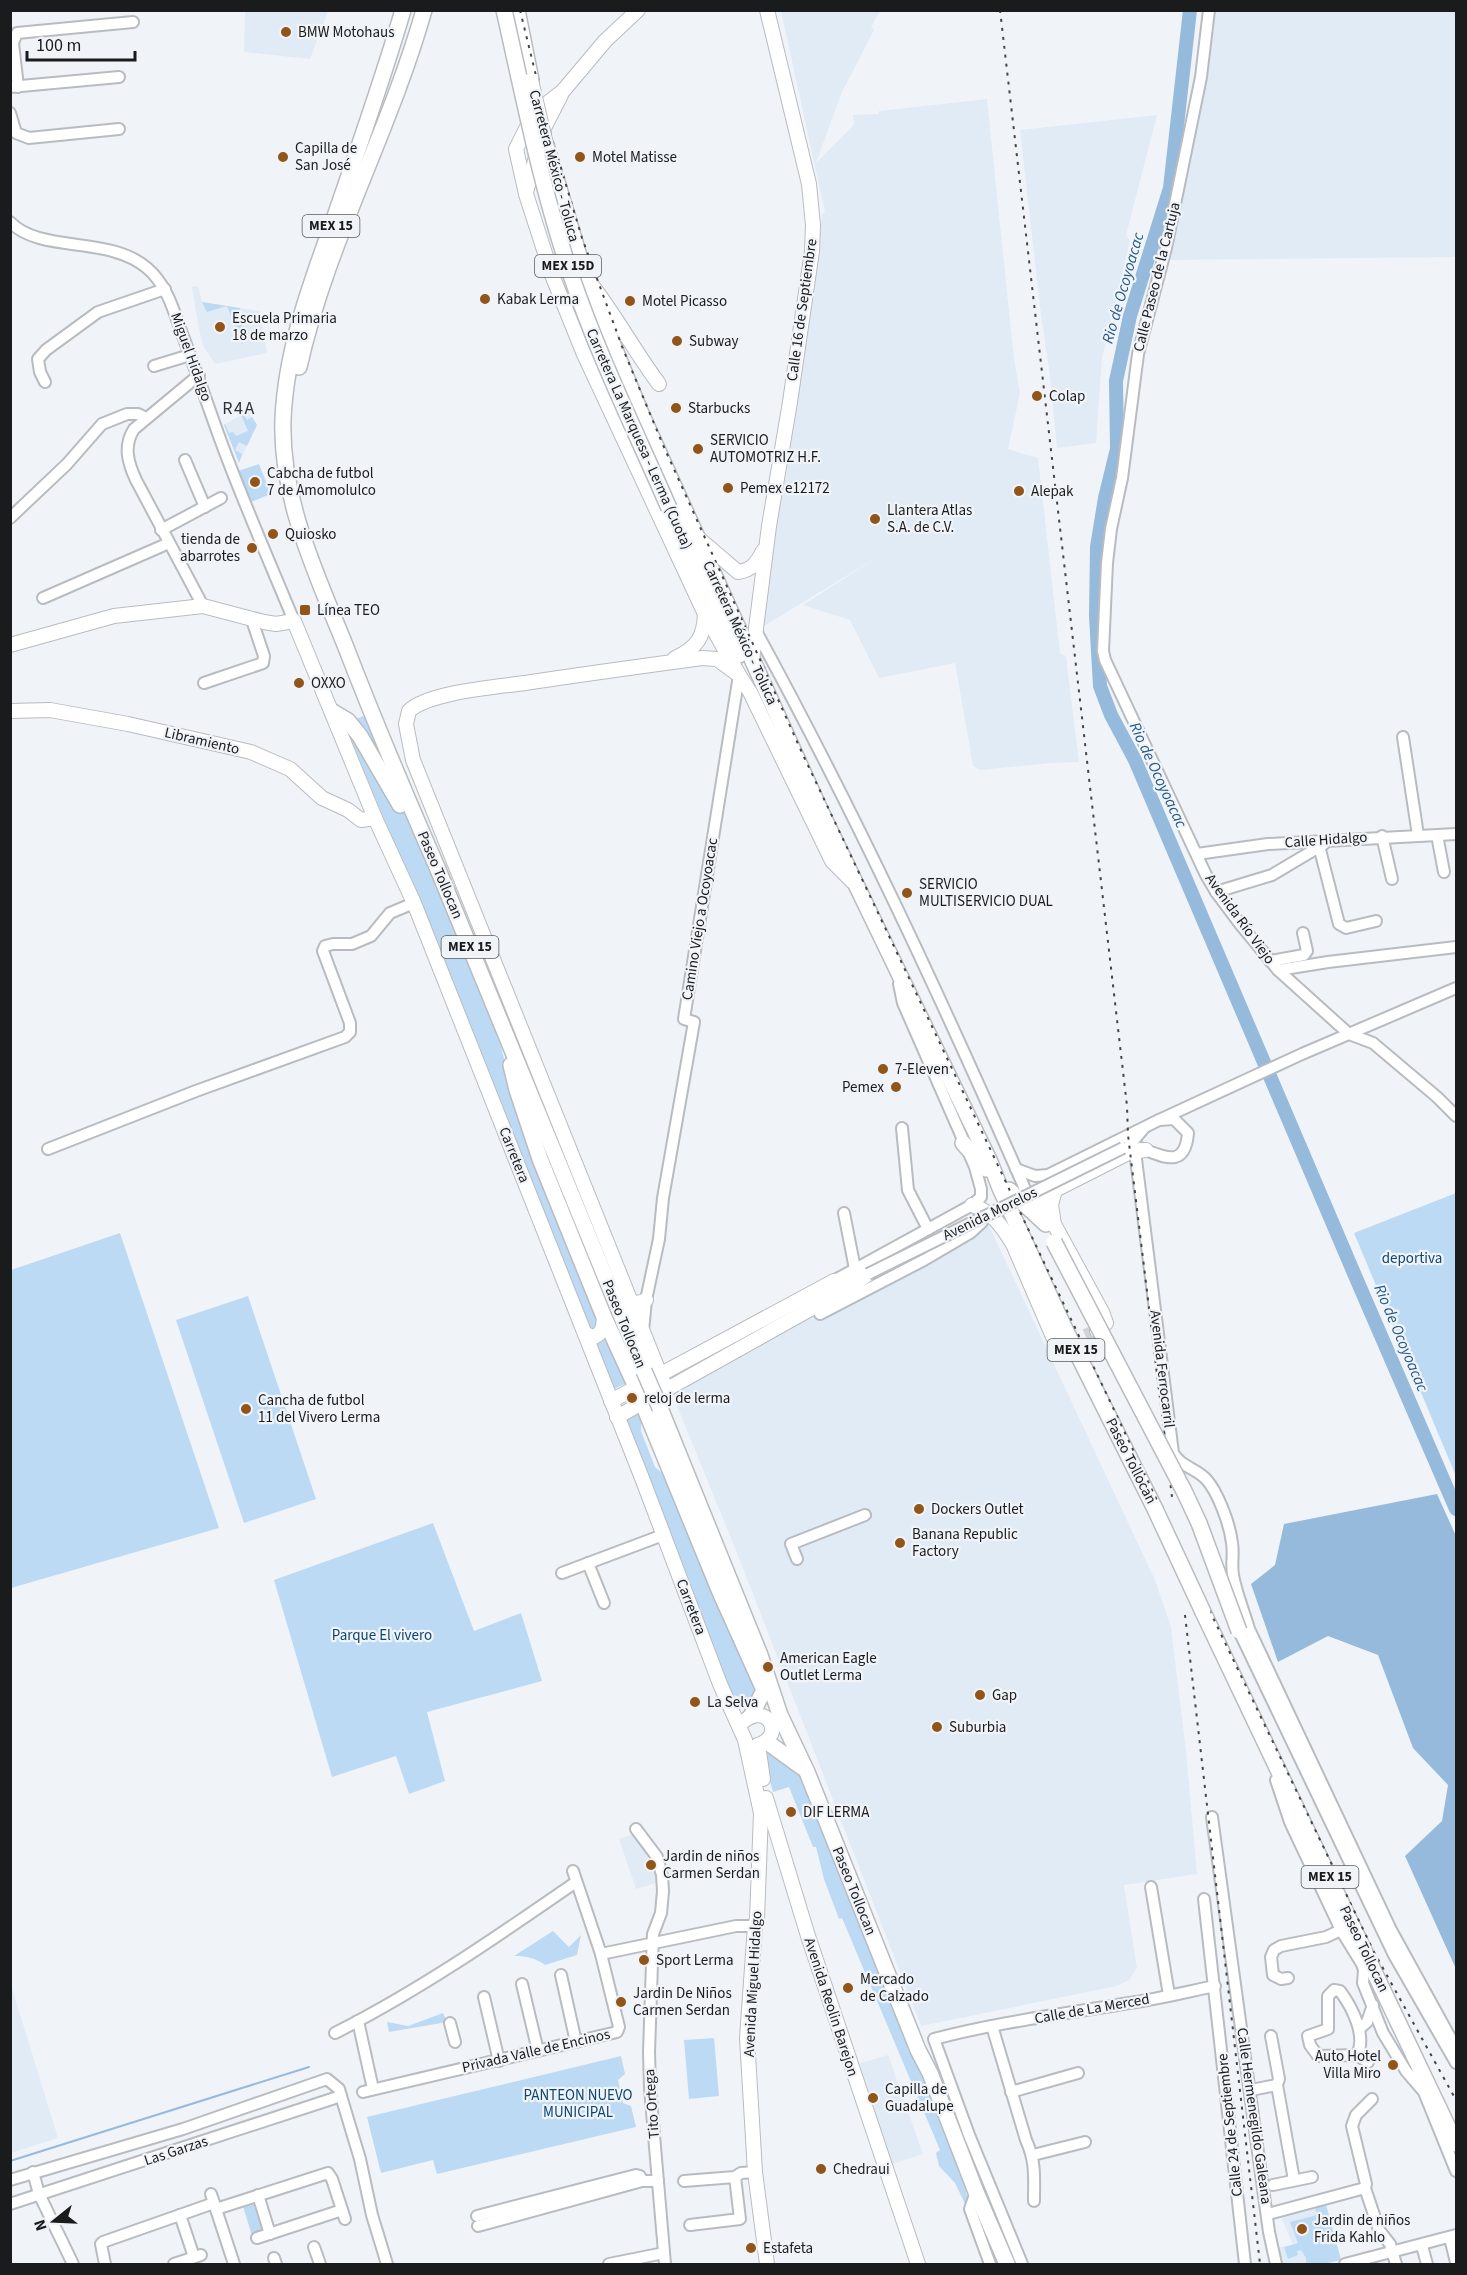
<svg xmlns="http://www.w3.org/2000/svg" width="1467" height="2275" viewBox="0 0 1467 2275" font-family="'Source Sans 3',sans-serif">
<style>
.built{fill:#e1ebf5}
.green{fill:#bddaf5}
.water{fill:#95badb}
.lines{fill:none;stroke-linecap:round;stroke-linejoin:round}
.stream{stroke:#95badb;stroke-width:2}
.river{stroke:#95badb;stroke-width:14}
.major-tunnel{stroke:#d0d3d7;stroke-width:14;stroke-dasharray:14 7;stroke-linecap:butt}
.minor-casing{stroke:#b8bcc0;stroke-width:14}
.major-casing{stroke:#b8bcc0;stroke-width:16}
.highway-casing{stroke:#b8bcc0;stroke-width:18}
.minor{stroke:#fff;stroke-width:10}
.major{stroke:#fff;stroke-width:14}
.highway{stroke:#fff;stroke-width:15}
.rail{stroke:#434547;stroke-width:2;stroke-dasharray:3 6;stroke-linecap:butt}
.minor-bridge-casing{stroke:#b8bcc0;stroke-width:14;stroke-linecap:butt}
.major-bridge-casing{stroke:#b8bcc0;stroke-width:16;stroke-linecap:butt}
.highway-bridge-casing{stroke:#b8bcc0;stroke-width:18;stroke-linecap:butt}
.minor-bridge{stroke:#fff;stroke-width:10}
.major-bridge{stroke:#fff;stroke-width:14}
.highway-bridge{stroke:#fff;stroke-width:15}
.poi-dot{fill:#925519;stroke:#f0f4f8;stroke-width:2}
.labels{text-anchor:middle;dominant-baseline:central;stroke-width:4.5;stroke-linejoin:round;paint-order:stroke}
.shield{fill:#f0f4f8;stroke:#5a5c5f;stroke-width:1.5}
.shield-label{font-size:14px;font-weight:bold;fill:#1a1b1d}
.poi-label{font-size:15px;fill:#1a1b1d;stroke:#f0f4f8;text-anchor:start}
.street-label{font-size:15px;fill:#1a1b1d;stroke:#f0f4f8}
.park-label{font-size:15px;fill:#0b4670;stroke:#f0f4f8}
.water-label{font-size:16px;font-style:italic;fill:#245a86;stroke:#f0f4f8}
.quarter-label{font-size:18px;letter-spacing:1.5px;fill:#2e3134;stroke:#f0f4f8}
</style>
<rect width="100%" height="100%" fill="#f0f4f8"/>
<g class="built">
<path d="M245,11V10L328,11L310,59L244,52Z"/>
<path d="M781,11H880L871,27L874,30L842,92L816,163L854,125L853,115L879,114V111L987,99L1014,359L1020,393L1008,449L1038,458L1060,653L1066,656L1079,762L1051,763L981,770L973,766L955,663L879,678L850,620L803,605L879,556L756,631L766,565L785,482L818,256L822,215L825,212Z"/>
<path d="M1213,11H1456V257L1169,260Z"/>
<path d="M1157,115L1126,235L1130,241L1102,358L1096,443L1057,448L1049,368L1041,315L1020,130Z"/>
<path d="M198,286L202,302L260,311L267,353L215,364L203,346L199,329L192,287Z"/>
<path d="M248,411L257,425L239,463L224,425Z"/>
<path d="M984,1215L1155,1580L1171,1627L1186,1751L1197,1874L1124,1885L1137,1968L1129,1980L1117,1986L921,2026L737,1553L666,1379Z"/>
<path d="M634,1834L653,1857L659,1882L636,1889L619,1839Z"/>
<path d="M11,1985L58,2138L11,2153H10Z"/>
<path d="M888,2055L923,2154L890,2165L857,2064Z"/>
<path d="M1325,2201L1341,2260L1323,2264H1280L1276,2248L1293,2245L1279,2212Z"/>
</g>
<g class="green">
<path d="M202,302L240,308L243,345L227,306L207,312Z"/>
<path d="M244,413L247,420L252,417L257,425L247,446L239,442L235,450L242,454L239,463L224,425L225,424L229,433L233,432L236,436L248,431L241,415Z"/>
<path d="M259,464L271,494L251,502L238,471Z"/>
<path d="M363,716L370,719L427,848L498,1036L505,1062L627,1383L614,1389L491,1078L348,732L354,720Z"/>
<path d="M1456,1193V1476L1354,1233Z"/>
<path d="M120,1233L219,1528L11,1588V1270Z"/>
<path d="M248,1296L316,1499L244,1523L176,1320Z"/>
<path d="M642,1402L641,1431L655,1467L663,1474L712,1592L760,1685L755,1702L724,1692L617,1415Z"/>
<path d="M433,1523L474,1631L521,1613L542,1681L427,1712L445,1781L409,1794L396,1756L332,1777L274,1580Z"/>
<path d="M774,1750L794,1762L963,2178L967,2196V2208L955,2183L939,2166L936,2153L940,2150L842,1918L839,1919L824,1879L816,1847H813L789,1787L773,1792L764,1760L768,1753Z"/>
<path d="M553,1931L569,1947L581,1935L577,1955L545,1965C535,1958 527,1956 514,1956Z"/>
<path d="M443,2013L447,2022L389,2032L387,2022L408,2026Z"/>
<path d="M714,2038L719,2096L689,2099L684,2040Z"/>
<path d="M621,2056L625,2074L618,2080L623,2103L631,2106L636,2127L437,2174L433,2160L381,2173L367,2117Z"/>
<path d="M1325,2201L1341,2260L1323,2264H1306V2258L1301,2250L1297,2251L1298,2255L1288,2259L1284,2247L1298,2243L1290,2222L1317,2215L1314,2204Z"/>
<path d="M253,2203L263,2233L252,2236L243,2206Z"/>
</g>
<path class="water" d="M1437,1494L1456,1536V1969L1405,1856L1442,1821L1448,1785L1413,1748L1378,1655L1328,1636L1278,1662L1251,1584L1275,1565L1284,1524Z"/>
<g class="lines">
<path class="stream" d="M10,2161L309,2067"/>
<path class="river" d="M1190,10L1170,188L1130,316L1116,381L1117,449L1105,498L1097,547L1096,616L1100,686L1111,715L1135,760L1356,1278L1456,1509"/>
<path class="major-tunnel" d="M1066,1344L1097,1331"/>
<defs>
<g id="minor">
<path d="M1209,10L1201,77L1166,248L1138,354L1122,478L1111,529L1107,563L1103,651L1105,660L1206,875L1216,892L1240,924L1278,970L1349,1034L1373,1043L1437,1097L1456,1116"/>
<path d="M10,87L119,77"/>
<path d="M18,87L13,43L17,33L133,22"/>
<path d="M10,113L16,133L29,138L119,129"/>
<path d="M10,222C41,254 109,235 147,268C166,284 173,308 181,331C196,370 209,409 223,447C245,506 270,563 294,621"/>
<path d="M154,366L190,355"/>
<path d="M199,375L134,429C123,446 128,463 136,480L203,606"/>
<path d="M45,382L40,372L38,359L46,350L98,312L165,289"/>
<path d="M185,460L205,507"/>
<path d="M10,518L67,464L102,424L127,414H138L146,418"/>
<path d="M161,530L221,498"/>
<path d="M43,598L169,543"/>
<path d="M756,631C855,812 942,1000 1025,1189L1038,1211"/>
<path d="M204,683L263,663L264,656L252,620"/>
<path d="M1403,737L1418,835"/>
<path d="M1437,835L1444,872"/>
<path d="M1382,836L1392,879"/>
<path d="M1318,842L1339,924L1346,928L1376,921"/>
<path d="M1197,854L1268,844L1456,834"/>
<path d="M1216,892L1272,875L1324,844"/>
<path d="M1270,961L1304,955L1307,951L1303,933"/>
<path d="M1278,970L1328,962L1456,947"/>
<path d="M1159,1120L1302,1054L1456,988"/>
<path d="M902,1128L908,1190L928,1229"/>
<path d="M1129,1146L1144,1128"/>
<path d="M48,1149L196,1091L345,1037L350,1032V1023L323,951L325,946L333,944H352L371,936L390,913L414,903"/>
<path d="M1135,1151L1173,1453C1181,1467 1196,1468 1206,1479C1218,1492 1230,1525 1232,1543C1234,1554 1231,1564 1233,1575C1236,1593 1244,1611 1249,1629L1391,1930L1456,2048"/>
<path d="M1016,1169L1035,1176L1048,1175L1159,1120L1174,1119L1188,1133C1185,1171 1161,1155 1140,1148"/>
<path d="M844,1213L855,1269"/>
<path d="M837,1279L972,1205L981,1197V1189L975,1167L903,1003L899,984"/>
<path d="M820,1314L924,1260L970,1233L982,1222V1213"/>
<path d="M643,1331L646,1300L659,1239L663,1198L694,1022L684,1019L739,675"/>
<path d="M797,1559L791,1544L865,1515"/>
<path d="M588,1563L604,1603"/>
<path d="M562,1573L663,1535"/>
<path d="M1239,1631L1394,1955L1456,2063"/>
<path d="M1276,1780L1290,1822L1341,1930L1362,1964L1364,1970L1363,1983L1383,2033L1406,2071L1424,2092L1456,2171"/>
<path d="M1212,1817L1269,2232L1276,2264"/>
<path d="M636,1829L657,1857L662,1875L663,1891L661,1913L653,1934L649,2052L650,2088L665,2264"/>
<path d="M1151,1887L1169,1995"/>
<path d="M1204,1899L1245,2264"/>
<path d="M601,1954L736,1926H755"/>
<path d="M561,1975L576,2042"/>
<path d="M1288,1978L1281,1979L1273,1975L1271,1957L1274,1950L1281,1946L1326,1937L1341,1930"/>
<path d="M522,1984L538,2051"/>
<path d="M484,1997L499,2061"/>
<path d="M358,2021L373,2089"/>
<path d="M450,2023L455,2042"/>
<path d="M992,2026L1026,2140C1036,2162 1034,2177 1034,2201"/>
<path d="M1359,2029L1367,2022L1373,2005"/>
<path d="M335,2033C420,1990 498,1936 576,1882"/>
<path d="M1271,2036L1279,2079L1277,2085L1294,2180"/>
<path d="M1357,2055C1367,2036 1352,2007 1340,1991L1334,1990L1328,1996V2029L1308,2036L1310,2045L1318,2056L1357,2055L1368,2062"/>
<path d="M1251,2090L1277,2085"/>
<path d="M363,2092L617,2032L619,2027L601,1954L573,1871"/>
<path d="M1011,2092L1078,2073"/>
<path d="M1372,2099L1356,2115L1352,2126L1366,2184L1365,2188L1379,2230L1390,2244L1396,2264"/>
<path d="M1033,2155L1085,2142"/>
<path d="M33,2172L39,2194L73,2264"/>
<path d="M10,2180L183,2129L327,2079L339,2089L341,2096L360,2159L372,2215L387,2264"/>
<path d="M684,2181L735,2177L741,2173L755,2172"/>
<path d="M1273,2185L1312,2177"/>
<path d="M976,2192L970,2209L990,2264"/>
<path d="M211,2194L234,2264"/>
<path d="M258,2195L270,2234"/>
<path d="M10,2204L341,2096"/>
<path d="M216,2209L328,2173L332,2179L345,2219"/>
<path d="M1268,2214L1365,2188"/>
<path d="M180,2215L194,2257"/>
<path d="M477,2216L636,2175L640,2176L642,2181"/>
<path d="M690,2225L740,2219L735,2177"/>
<path d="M478,2226L642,2181H658"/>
<path d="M257,2238L342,2210"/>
<path d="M1450,2238L1456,2262"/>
<path d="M1422,2246L1427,2264"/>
<path d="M314,2247L320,2264"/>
<path d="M274,2258L276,2264"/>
<path d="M105,2264L101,2244L103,2242L214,2203"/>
<path d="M174,2264L201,2255"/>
<path d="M609,2264L664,2253"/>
<path d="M1022,2264L969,2135L934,2039C998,2022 1064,2014 1129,2003C1158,1999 1186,1992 1215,1986"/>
<path d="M1345,2264L1456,2235"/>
</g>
<g id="major">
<path d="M638,10L605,41L563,91L541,108L530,121L516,149L526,194L552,275L583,352L705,614L739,675L750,692L832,861L853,882"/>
<path d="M526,192L545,126L561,95"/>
<path d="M591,284C616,316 635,352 659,384"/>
<path d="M697,537L738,572C752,570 757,563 763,551"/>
<path d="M10,645L114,616L203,606L264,622L276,624L294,621L375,818L414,903L642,1478L720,1684L745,1740L761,1813L757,1919L755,1926L747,2038L755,2172L767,2264"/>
<path d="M675,658C697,648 704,637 705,614"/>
<path d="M752,660L769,526L790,402L812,251L813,225L809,184L767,10"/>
<path d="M10,711L50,710L128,724L251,752L290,769L322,798L348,810L361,820L375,818"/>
<path d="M1055,1190L1051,1205L1054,1224L1102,1312L1106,1323L1097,1331"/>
<path d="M972,1205C992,1212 1002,1226 1013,1244L1054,1339L1060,1343L1066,1344"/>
<path d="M1038,1211L1046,1196L1055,1190L1130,1152L1146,1150"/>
<path d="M631,1302L639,1303L646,1300"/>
<path d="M585,1334L594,1337C603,1333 603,1327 604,1317"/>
<path d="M666,1389L413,760L406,724L409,711C428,692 497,687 525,683C584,674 643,666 702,658L717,659L739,675"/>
<path d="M611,1401L834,1281L861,1278"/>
<path d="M617,1417L850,1287L868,1274"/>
<path d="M744,1721C766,1702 787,1735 758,1745"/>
<path d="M758,1745L763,1779"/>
<path d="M766,1798L808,1936L918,2264"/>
</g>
<g id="highway">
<path d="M403,10C382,82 357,152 333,222C310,286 286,350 283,419C280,498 316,573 345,645C374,720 405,794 437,867L644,1371"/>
<path d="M517,10L531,80"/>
<path d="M547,148L585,276L640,411L822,814L990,1162L1000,1188L1063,1325L1155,1509"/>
<path d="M299,367C326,245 390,131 424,10"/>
<path d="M669,508L739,655"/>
<path d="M333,712L348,721L360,736L400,805"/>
<path d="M511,1065L517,1090L540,1159L604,1317L636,1387L720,1592L764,1690L751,1716"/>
<path d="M963,1143L986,1169"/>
<path d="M1009,1190L1046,1224"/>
<path d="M660,1408L760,1655L780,1715L807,1772L918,2050L930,2073L976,2192L1007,2264"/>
<path d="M1203,1612L1456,2144"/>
<path d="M767,1742L803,1768"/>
</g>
</defs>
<use href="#minor" class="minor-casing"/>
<use href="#major" class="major-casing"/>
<use href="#highway" class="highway-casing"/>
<use href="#minor" class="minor"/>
<use href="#major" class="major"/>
<use href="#highway" class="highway"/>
<g class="rail">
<path d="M520,10L548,125L582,238L623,349L663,445L804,757L1191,1572L1374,1952L1456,2100"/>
<path d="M1000,10L1127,1106L1128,1135L1172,1497"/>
<path d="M1185,1615L1260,2264"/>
</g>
<defs>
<path id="minor-bridge" d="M868,1274L1123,1148"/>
<path id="major-bridge" d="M531,80L547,148"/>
<g id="highway-bridge">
<path d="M504,10C524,98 541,187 570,272C597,353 635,430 669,508"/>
<path d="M1054,1242L1184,1491L1199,1523L1239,1631"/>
<path d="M644,1371L660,1408"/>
<path d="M1155,1509L1203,1612"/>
</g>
</defs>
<use href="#minor-bridge" class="minor-bridge-casing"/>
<use href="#major-bridge" class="major-bridge-casing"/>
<use href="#highway-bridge" class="highway-bridge-casing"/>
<use href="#minor-bridge" class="minor-bridge"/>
<use href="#major-bridge" class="major-bridge"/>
<use href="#highway-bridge" class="highway-bridge"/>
</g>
<g class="poi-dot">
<circle cx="286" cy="32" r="6"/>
<circle cx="283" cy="157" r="6"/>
<circle cx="580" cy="157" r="6"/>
<circle cx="485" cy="299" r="6"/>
<circle cx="630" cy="301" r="6"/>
<circle cx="220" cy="327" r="6"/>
<circle cx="677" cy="341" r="6"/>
<circle cx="1037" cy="396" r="6"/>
<circle cx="676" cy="408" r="6"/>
<circle cx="698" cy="449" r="6"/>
<circle cx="255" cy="482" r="6"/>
<circle cx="728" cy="488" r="6"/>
<circle cx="1019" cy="491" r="6"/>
<circle cx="875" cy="519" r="6"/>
<circle cx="273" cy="534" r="6"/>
<circle cx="252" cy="548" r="6"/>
<rect x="299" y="604" width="12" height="12" rx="3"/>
<circle cx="299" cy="683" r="6"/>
<circle cx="907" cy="893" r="6"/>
<circle cx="883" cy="1069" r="6"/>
<circle cx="896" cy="1087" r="6"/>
<circle cx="632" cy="1398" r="6"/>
<circle cx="246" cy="1409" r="6"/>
<circle cx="919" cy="1509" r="6"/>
<circle cx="900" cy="1543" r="6"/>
<circle cx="768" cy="1667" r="6"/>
<circle cx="980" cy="1695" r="6"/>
<circle cx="695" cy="1702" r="6"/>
<circle cx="937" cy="1727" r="6"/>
<circle cx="791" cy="1812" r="6"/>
<circle cx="651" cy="1865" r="6"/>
<circle cx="644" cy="1960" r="6"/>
<circle cx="848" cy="1988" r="6"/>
<circle cx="621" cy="2002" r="6"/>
<circle cx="1393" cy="2065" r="6"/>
<circle cx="873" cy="2098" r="6"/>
<circle cx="821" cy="2169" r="6"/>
<circle cx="1302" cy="2229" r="6"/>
<circle cx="751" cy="2248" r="6"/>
</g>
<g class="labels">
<g class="shield">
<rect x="302.5" y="215" width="57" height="22" rx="4.5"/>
<rect x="535" y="255" width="66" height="22" rx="4.5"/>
<rect x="441.5" y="936" width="57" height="22" rx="4.5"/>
<rect x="1047.5" y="1339" width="57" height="22" rx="4.5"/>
<rect x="1301.5" y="1866" width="57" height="22" rx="4.5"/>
</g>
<g class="shield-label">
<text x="331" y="226">MEX 15</text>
<text x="568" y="266">MEX 15D</text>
<text x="470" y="947">MEX 15</text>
<text x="1076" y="1350">MEX 15</text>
<text x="1330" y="1877">MEX 15</text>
</g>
<g class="poi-label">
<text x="298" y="32">BMW Motohaus</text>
<text x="295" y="148">Capilla de<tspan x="295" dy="17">San José</tspan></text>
<text x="592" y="157">Motel Matisse</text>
<text x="497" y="299">Kabak Lerma</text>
<text x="642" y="301">Motel Picasso</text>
<text x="232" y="318">Escuela Primaria<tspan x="232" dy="17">18 de marzo</tspan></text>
<text x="689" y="341">Subway</text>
<text x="1049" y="396">Colap</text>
<text x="688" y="408">Starbucks</text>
<text x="710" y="440">SERVICIO<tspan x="710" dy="17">AUTOMOTRIZ H.F.</tspan></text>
<text x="267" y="473">Cabcha de futbol<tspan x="267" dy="17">7 de Amomolulco</tspan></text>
<text x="740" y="488">Pemex e12172</text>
<text x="1031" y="491">Alepak</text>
<text x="887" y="510">Llantera Atlas<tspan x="887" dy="17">S.A. de C.V.</tspan></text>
<text x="285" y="534">Quiosko</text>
<text x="240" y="539" text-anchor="end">tienda de<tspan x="240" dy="17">abarrotes</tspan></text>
<text x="317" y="610">Línea TEO</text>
<text x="311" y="683">OXXO</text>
<text x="919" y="884">SERVICIO<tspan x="919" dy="17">MULTISERVICIO DUAL</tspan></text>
<text x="895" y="1069">7-Eleven</text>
<text x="884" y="1087" text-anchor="end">Pemex</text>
<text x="644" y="1398">reloj de lerma</text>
<text x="258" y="1400">Cancha de futbol<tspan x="258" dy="17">11 del Vivero Lerma</tspan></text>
<text x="931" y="1509">Dockers Outlet</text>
<text x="912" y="1534">Banana Republic<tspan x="912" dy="17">Factory</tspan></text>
<text x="780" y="1658">American Eagle<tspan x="780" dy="17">Outlet Lerma</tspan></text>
<text x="992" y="1695">Gap</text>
<text x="707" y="1702">La Selva</text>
<text x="949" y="1727">Suburbia</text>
<text x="803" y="1812">DIF LERMA</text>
<text x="663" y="1856">Jardin de niños<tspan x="663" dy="17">Carmen Serdan</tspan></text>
<text x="656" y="1960">Sport Lerma</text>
<text x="860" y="1979">Mercado<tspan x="860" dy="17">de Calzado</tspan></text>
<text x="633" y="1993">Jardin De Niños<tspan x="633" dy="17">Carmen Serdan</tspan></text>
<text x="1381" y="2056" text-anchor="end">Auto Hotel<tspan x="1381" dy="17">Villa Miro</tspan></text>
<text x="885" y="2089">Capilla de<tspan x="885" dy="17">Guadalupe</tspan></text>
<text x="833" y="2169">Chedraui</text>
<text x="1314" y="2220">Jardin de niños<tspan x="1314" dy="17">Frida Kahlo</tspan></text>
<text x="763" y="2248">Estafeta</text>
</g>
<g class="street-label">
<text transform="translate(554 166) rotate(75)">Carretera México - Toluca</text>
<text transform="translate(1157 277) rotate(-76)">Calle Paseo de la Cartuja</text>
<text transform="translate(802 310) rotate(-82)">Calle 16 de Septiembre</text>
<text transform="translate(191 357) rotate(70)">Miguel Hidalgo</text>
<text transform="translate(639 439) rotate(66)">Carretera La Marquesa - Lerma (Cuota)</text>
<text transform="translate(740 633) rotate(65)">Carretera México - Toluca</text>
<text transform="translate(202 741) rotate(13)">Libramiento</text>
<text transform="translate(1326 840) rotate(-4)">Calle Hidalgo</text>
<text transform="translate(440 875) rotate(67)">Paseo Tollocan</text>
<text transform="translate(700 919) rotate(-81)">Camino Viejo a Ocoyoacac</text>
<text transform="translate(1240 919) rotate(54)">Avenida Río Viejo</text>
<text transform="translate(514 1155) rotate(68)">Carretera</text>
<text transform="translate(990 1214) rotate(-26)">Avenida Morelos</text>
<text transform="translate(624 1324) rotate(68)">Paseo Tollocan</text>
<text transform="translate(1162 1369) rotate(83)">Avenida Ferrocarril</text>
<text transform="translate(1131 1461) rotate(63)">Paseo Tollocan</text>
<text transform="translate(691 1607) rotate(69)">Carretera</text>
<text transform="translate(854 1891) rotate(68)">Paseo Tollocan</text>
<text transform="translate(1364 1949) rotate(64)">Paseo Tollocan</text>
<text transform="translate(753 1984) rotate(-87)">Avenida Miguel Hidalgo</text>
<text transform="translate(831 2007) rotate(72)">Avenida Reolin Barejon</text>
<text transform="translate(1092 2009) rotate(-10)">Calle de La Merced</text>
<text transform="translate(536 2051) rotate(-13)">Privada Valle de Encinos</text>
<text transform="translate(652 2104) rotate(-94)">Tito Ortega</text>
<text transform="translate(1254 2116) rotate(82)">Calle Hermenegildo Galeana</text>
<text transform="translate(1230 2125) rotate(-96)">Calle 24 de Septiembre</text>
<text transform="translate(176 2151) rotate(-18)">Las Garzas</text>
</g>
<g class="park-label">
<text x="1412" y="1258">deportiva</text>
<text x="382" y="1635">Parque El vivero</text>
<text x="578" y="2095">PANTEON NUEVO<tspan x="578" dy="17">MUNICIPAL</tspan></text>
</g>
<g class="water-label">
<text transform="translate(1123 288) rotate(-74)">Rio de Ocoyoacac</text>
<text transform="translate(1158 775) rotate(65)">Rio de Ocoyoacac</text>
<text transform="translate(1401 1338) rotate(67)">Rio de Ocoyoacac</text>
</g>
<g class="quarter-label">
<text x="239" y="408">R4A</text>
</g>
</g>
<rect width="1467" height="2275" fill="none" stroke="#1a1b1d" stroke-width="24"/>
<g transform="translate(54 2221) rotate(252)" stroke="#f0f4f8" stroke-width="4.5" paint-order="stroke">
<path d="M0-4.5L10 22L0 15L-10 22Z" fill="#1a1b1d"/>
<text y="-9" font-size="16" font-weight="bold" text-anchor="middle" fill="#1a1b1d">N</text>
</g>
<path d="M27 51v9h108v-9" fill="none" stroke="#1a1b1d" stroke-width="3"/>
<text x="36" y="51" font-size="18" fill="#1a1b1d" stroke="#f0f4f8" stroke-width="4.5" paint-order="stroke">100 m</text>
</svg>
